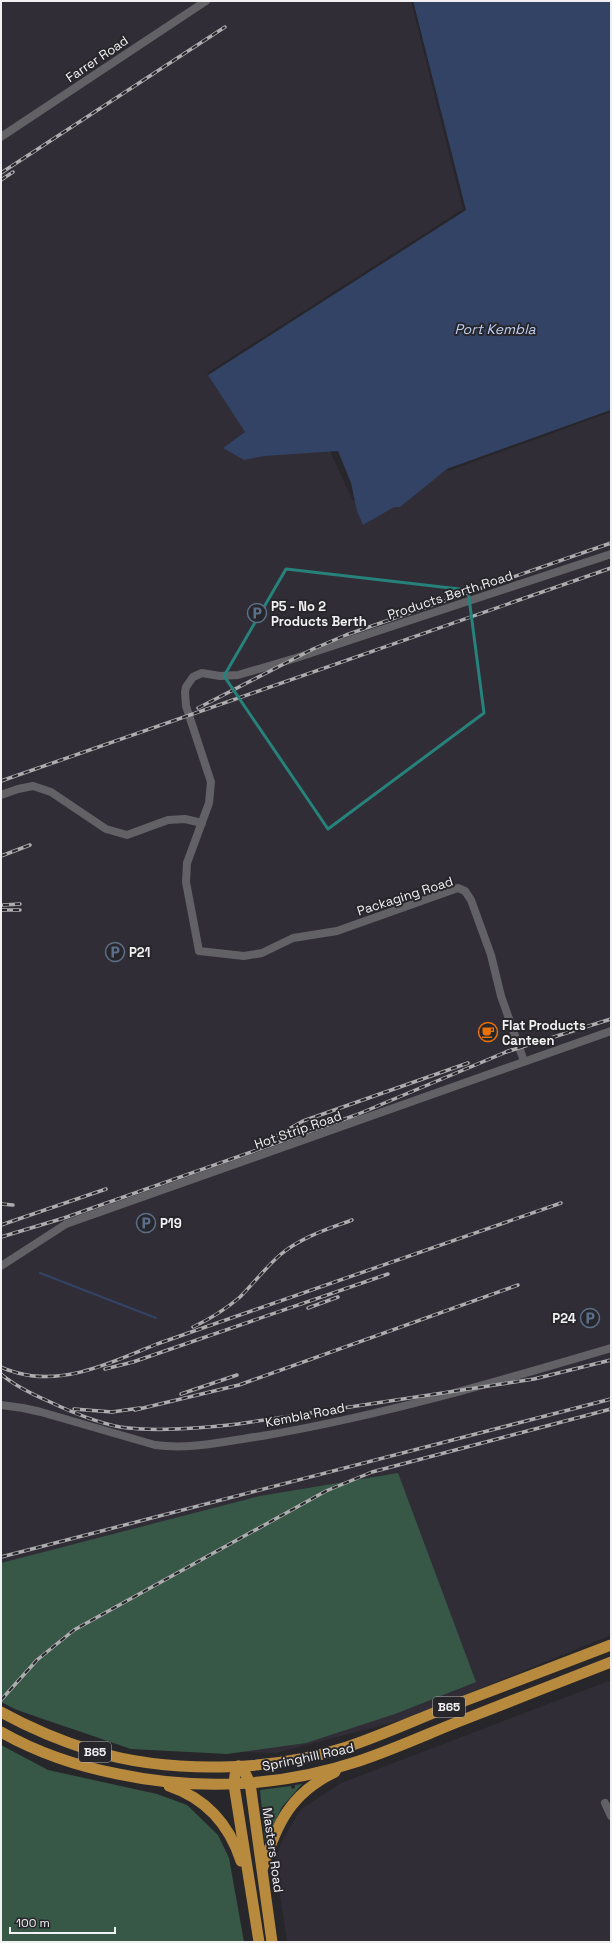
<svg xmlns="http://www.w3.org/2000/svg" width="612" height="1943" viewBox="0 0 612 1943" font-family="'Space Grotesk',sans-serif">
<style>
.built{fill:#302d36}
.green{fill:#375847}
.water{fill:#334365}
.pier{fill:#27262a}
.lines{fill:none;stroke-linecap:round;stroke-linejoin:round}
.stream{stroke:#334365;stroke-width:2}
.minor{stroke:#626165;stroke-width:8}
.major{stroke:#b88a3e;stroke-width:11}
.rail-casing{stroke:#adacaf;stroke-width:3.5}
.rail{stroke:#27262a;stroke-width:2;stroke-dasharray:6;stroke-linecap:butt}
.marked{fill:none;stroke:#26827b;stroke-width:3;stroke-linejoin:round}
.labels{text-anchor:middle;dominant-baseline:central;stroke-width:4;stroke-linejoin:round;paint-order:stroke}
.shield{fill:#27262a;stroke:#b4b3b7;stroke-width:1}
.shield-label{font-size:12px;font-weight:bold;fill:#f1f0f3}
.street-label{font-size:13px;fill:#f1f0f3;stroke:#27262a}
.poi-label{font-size:13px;font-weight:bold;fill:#f1f0f3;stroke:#27262a;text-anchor:start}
.water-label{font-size:14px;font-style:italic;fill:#bed0f4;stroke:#27262a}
</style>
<rect width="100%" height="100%" fill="#27262a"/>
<g class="built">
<path d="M1,1H427L475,210L277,336L353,501L611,306V1635L406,1719L276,1753L143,1750L40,1719L1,1698Z"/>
<path d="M611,1680V1942H287L275,1860L283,1839L301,1809L341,1783Z"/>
</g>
<g class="green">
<path d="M398,1473L476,1682L395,1714L306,1743L227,1754L131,1749L17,1710L1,1702V1563L260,1496Z"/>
<path d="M1,1745L48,1770L157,1794L187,1805L218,1835L229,1858L244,1942H1Z"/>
<path d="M302,1784L282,1807L265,1842L260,1790L291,1786L292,1789L295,1788V1785Z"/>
</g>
<path class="water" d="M413,1H611V410L447,469L400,507H394L363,525L357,511L351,483L338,451L264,456L244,460L223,448L245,432L208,375L465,210Z"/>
<g class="pier">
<path d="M411,1H413L466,210L208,375L207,373L463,209Z"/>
<path d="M611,410V412L448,471L447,469Z"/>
</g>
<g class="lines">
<path class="stream" d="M40,1273L156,1318"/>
<g class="minor">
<path d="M1,137L206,1"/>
<path d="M1,795L18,789L33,786L51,792L106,829L127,835L168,820L185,819L202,823"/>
<path d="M524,1061L501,996L491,955L471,900L465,891L458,888L337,931L293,938L262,953L244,956L199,951L186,882L187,863L209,803L211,782L186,706L185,692L186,687L193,677L202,673L220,676L238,675L296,658L611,554"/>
<path d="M1,1266L66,1224L611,1031"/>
<path d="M1,1405L23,1408L41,1412L155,1445C191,1450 226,1441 262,1436C380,1416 496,1382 611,1348"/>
<path d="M605,1803L611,1816"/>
</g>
<g class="major">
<path d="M1,1712C30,1728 61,1741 93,1751C170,1774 271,1772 347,1747C380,1736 413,1721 446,1708C501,1687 556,1666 611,1645"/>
<path d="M1,1732C38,1753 77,1766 118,1774C198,1791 281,1787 359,1761C392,1750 423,1736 455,1723C507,1703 559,1682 611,1662"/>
<path d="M238,1766L235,1775L234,1785L259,1942"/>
<path d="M239,1766L245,1773L250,1783L272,1942"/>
<path d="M169,1786C205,1798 229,1824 241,1861"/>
<path d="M263,1867C277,1823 291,1793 335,1772"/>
</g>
<defs>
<g id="rail">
<path d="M1,173L225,27"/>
<path d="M1,180L13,172"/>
<path d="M198,708L313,649L346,635L611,543"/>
<path d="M1,781L611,568"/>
<path d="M1,856L30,845"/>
<path d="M3,905L20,904"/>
<path d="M1,910H20"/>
<path d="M506,1052L611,1019"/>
<path d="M262,1144L303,1121L468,1063"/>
<path d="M1,1204L13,1205"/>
<path d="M1,1225L106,1189"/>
<path d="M1,1237L64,1218L356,1115L511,1050"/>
<path d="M308,1308L338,1297"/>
<path d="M193,1327C210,1319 226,1309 240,1297C254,1283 266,1267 280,1255C301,1237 328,1229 352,1220"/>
<path d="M1,1367C6,1370 12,1371 18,1373C65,1386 115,1361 157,1344L561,1203"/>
<path d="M105,1369L133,1362L388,1274"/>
<path d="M1,1374C15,1386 32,1394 48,1401C71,1412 95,1422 120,1427C154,1432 204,1428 238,1424L534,1379L611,1360"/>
<path d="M181,1394L237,1375"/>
<path d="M74,1409L112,1412L140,1408"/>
<path d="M135,1410L239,1385L518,1285"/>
<path d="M1,1557L611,1399"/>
<path d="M1,1700L37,1660L74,1630L326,1491L372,1472L611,1409"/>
</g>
</defs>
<use href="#rail" class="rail-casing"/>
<use href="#rail" class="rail"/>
</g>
<path class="marked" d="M286,569L468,590L484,713L328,829L224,676Z"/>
<defs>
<symbol id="parking-ring" viewBox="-11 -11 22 22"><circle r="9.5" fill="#27262a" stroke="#5c6f8a" stroke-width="1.5"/><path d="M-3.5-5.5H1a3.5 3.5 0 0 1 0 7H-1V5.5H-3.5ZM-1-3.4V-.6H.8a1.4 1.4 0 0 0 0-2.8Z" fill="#5c6f8a"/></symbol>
<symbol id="cafe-ring" viewBox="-11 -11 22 22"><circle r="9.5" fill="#27262a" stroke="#e8710a" stroke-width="1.5"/><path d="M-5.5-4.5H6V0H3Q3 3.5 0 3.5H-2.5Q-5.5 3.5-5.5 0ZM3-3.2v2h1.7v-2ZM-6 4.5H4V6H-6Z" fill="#e8710a"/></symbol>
</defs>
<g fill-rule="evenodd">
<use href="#parking-ring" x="246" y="602" width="22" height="22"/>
<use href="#parking-ring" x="104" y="941" width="22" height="22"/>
<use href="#cafe-ring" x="477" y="1021" width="22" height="22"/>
<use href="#parking-ring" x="135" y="1212" width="22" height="22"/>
<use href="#parking-ring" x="579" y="1307" width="22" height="22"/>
</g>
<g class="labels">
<g class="shield">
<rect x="433" y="1697" width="32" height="20" rx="3"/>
<rect x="79" y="1742" width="32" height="20" rx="3"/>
</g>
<g class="shield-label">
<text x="449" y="1707">B65</text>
<text x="95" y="1752">B65</text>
</g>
<g class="street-label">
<text transform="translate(97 59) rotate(-34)">Farrer Road</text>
<text transform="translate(450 595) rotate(-18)">Products Berth Road</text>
<text transform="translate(405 896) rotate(-18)">Packaging Road</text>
<text transform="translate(298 1130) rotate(-19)">Hot Strip Road</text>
<text transform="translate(305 1415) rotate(-11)">Kembla Road</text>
<text transform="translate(308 1757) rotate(-12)">Springhill Road</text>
<text transform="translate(273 1850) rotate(82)">Masters Road</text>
</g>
<g class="poi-label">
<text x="271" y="606">P5 - No 2<tspan x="271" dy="15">Products Berth</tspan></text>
<text x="129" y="952">P21</text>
<text x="502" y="1025">Flat Products<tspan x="502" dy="15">Canteen</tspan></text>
<text x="160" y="1223">P19</text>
<text x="576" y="1318" text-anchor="end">P24</text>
</g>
<g class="water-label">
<text x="495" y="329">Port Kembla</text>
</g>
</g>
<rect width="612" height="1943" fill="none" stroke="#f1f0f3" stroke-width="4"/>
<path d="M10 1927v6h105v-6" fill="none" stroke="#f1f0f3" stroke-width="2"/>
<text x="16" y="1927" font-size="12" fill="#f1f0f3" stroke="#27262a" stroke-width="3" paint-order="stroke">100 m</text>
</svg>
